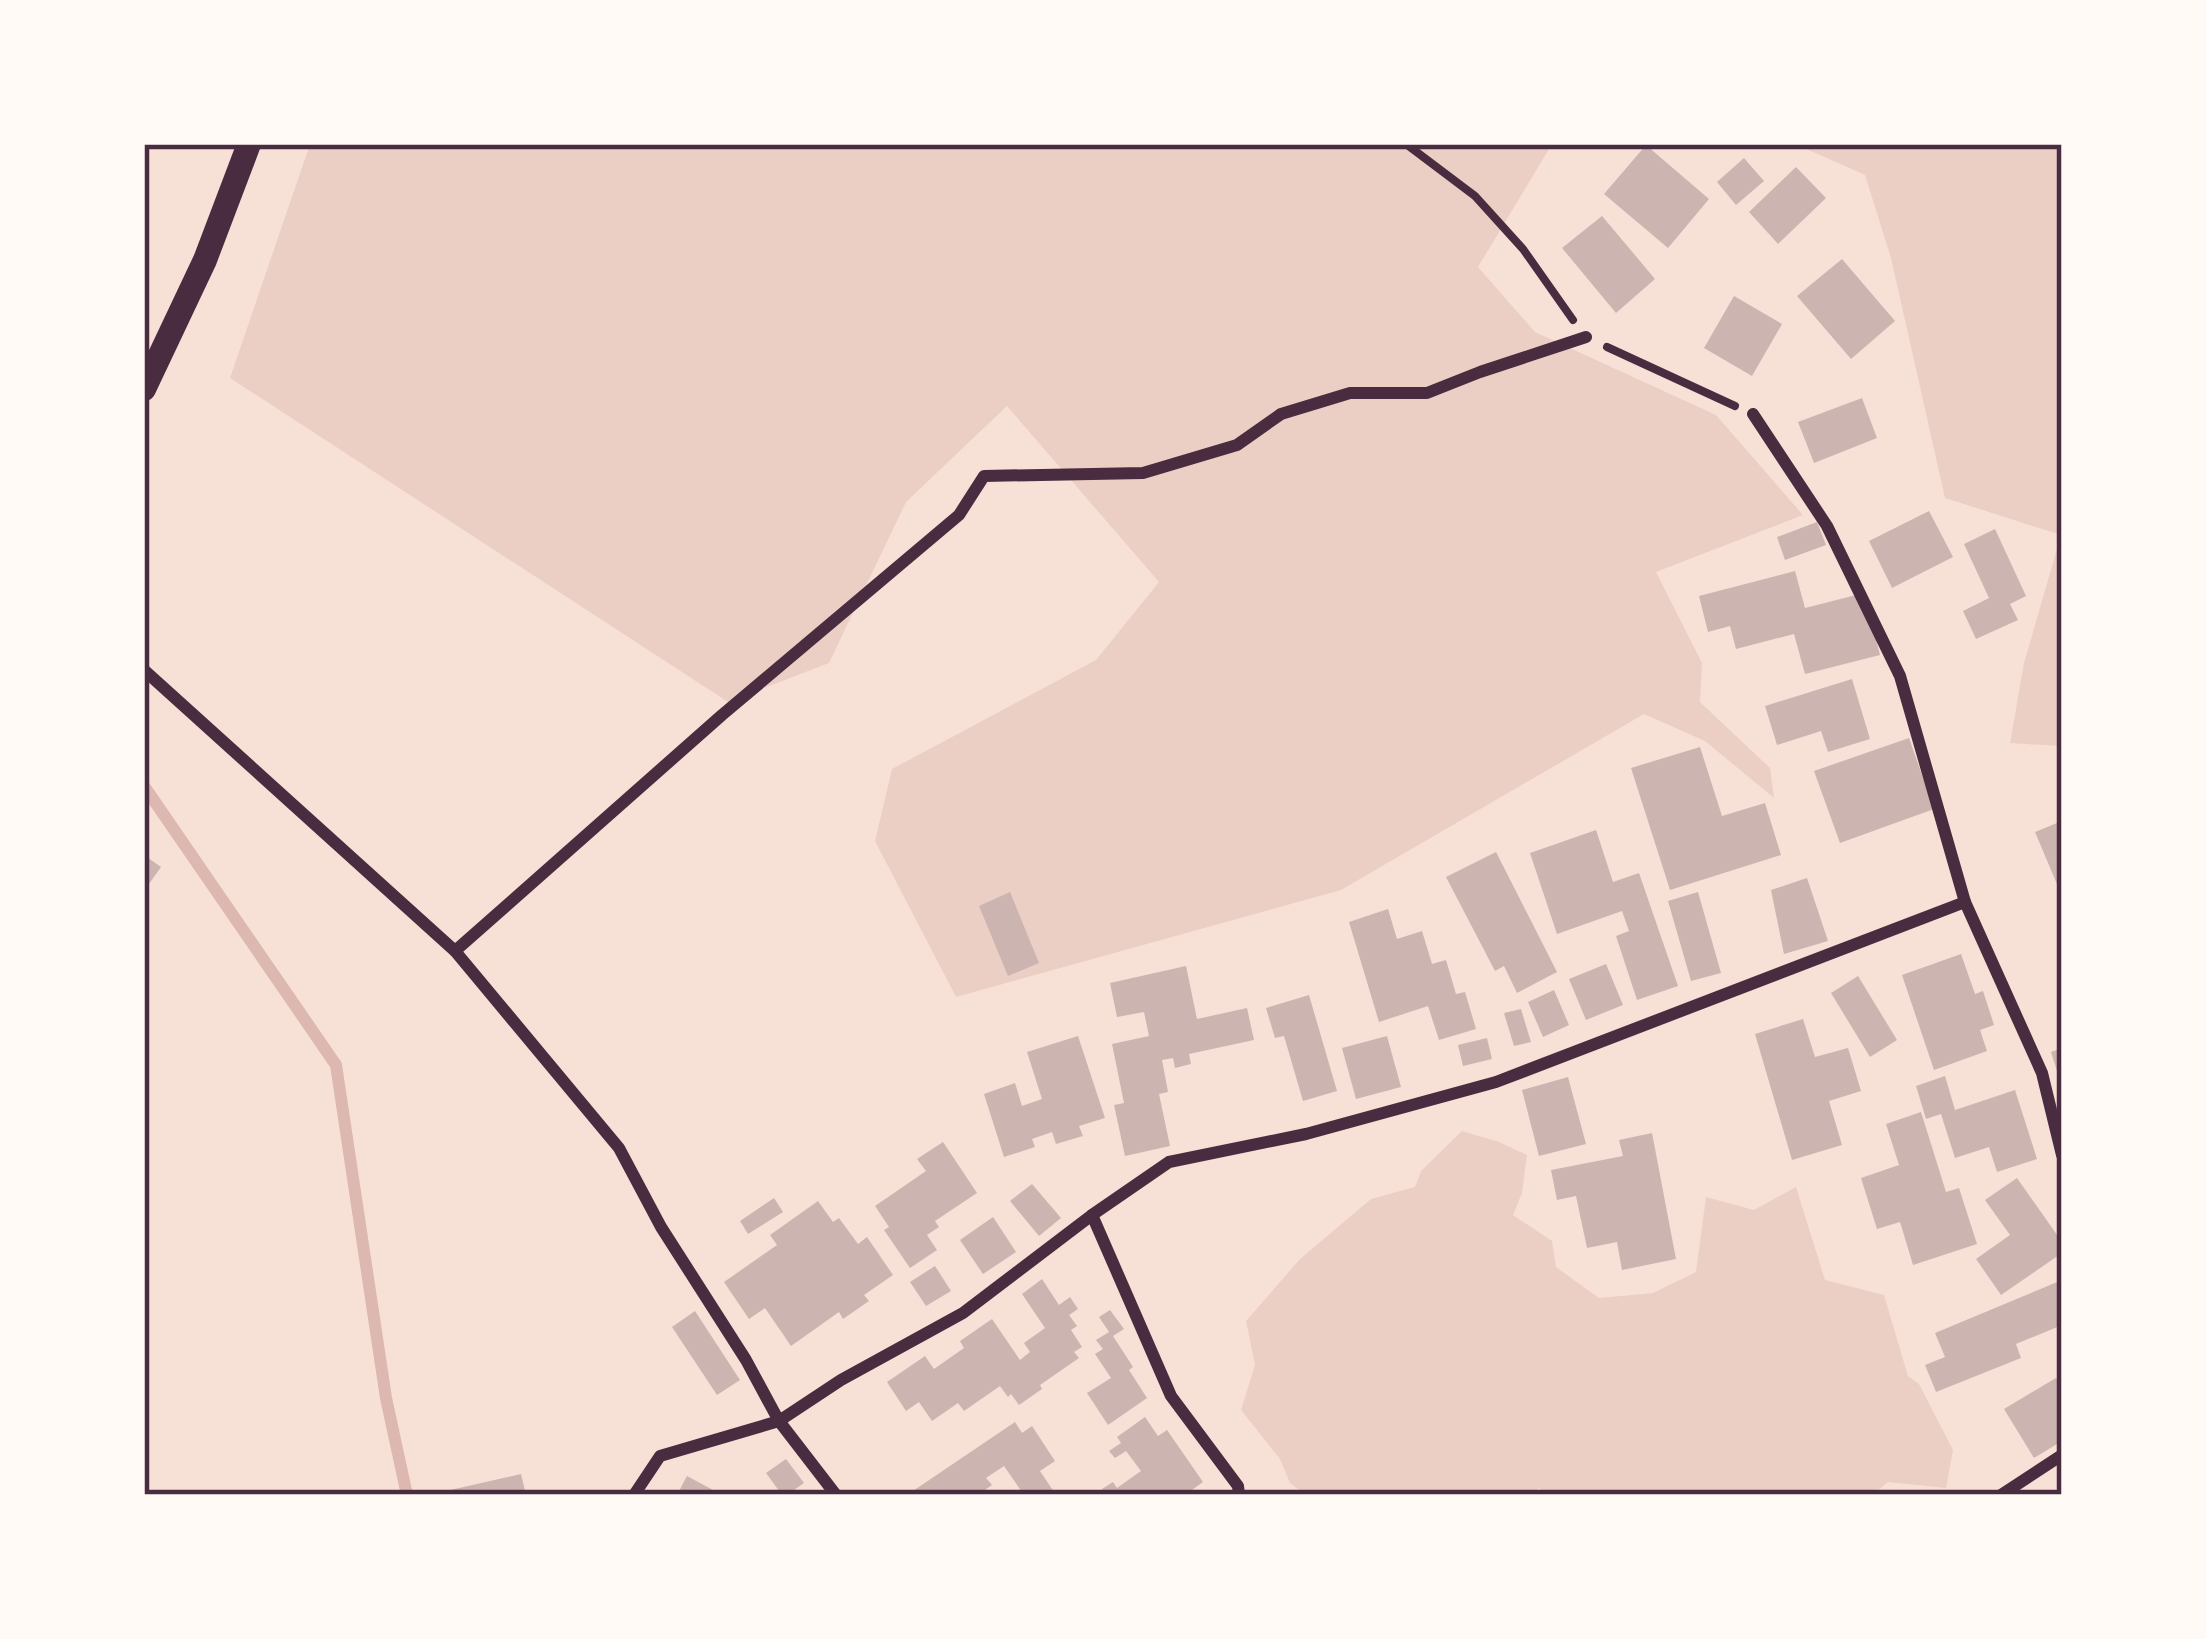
<svg xmlns="http://www.w3.org/2000/svg" width="2206" height="1639" viewBox="0 0 2206 1639" font-family="Roboto,sans-serif">
<style>
.green{fill:#ebcfc5}
.lines{fill:none;stroke-linecap:round;stroke-linejoin:round}
.stream{stroke:#dcb8b0;stroke-width:12}
.building{fill:#ccb4b1}
.path{stroke:#4a2c40;stroke-width:8}
.minor{stroke:#4a2c40;stroke-width:12}
.secondary{stroke:#4a2c40;stroke-width:24}
.neatline{fill:none;stroke:#4a2c40;stroke-width:4.5}
</style>
<rect width="100%" height="100%" fill="#f7e1d7"/>
<g class="green">
<path d="M310,144H1552L1478,267L1535,332L1716,415L1803,515L1656,572L1702,663L1700,702L1770,768L1774,798L1705,741L1644,714L1341,890L956,997L875,841L892,769L1096,660L1159,582L1007,406L906,502L829,663L728,702L230,378Z"/>
<path d="M1795,144H2062V746L2010,743L2024,663L2061,535L1945,498L1891,258L1865,175Z"/>
<path d="M1462,1131L1499,1142L1527,1155L1522,1193L1513,1215L1552,1241L1556,1267L1599,1298L1653,1293L1696,1272L1706,1197L1754,1210L1796,1187L1825,1280L1884,1295L1908,1376L1919,1384L1953,1450L1946,1488L1888,1482L1872,1495H1543L1540,1488L1528,1495H1306L1290,1483L1280,1459L1241,1410L1255,1365L1246,1321L1300,1259L1371,1199L1415,1187L1421,1171Z"/>
</g>
<g class="lines">
<path class="stream" d="M144,786L336,1065L386,1398L407,1495"/>
</g>
<g class="building">
<path d="M1646,145L1709,199L1668,248L1604,194Z"/>
<path d="M1744,158L1764,181L1736,205L1717,182Z"/>
<path d="M1796,167L1826,198L1778,244L1749,212Z"/>
<path d="M1602,216L1655,279L1616,313L1562,248Z"/>
<path d="M1842,259L1895,321L1851,359L1797,296Z"/>
<path d="M1734,296L1782,324L1752,376L1704,348Z"/>
<path d="M1862,398L1877,438L1814,463L1798,422Z"/>
<path d="M1929,511L1953,557L1892,588L1869,541Z"/>
<path d="M1817,522L1826,545L1785,560L1777,537Z"/>
<path d="M1995,529L2026,596L2010,604L2018,620L1976,639L1963,611L1989,598L1964,544Z"/>
<path d="M1795,571L1805,608L1864,593L1880,655L1805,674L1794,634L1736,649L1730,626L1708,632L1699,596Z"/>
<path d="M1852,679L1870,739L1828,752L1821,731L1777,745L1765,706Z"/>
<path d="M1909,738L1934,809L1840,843L1814,771Z"/>
<path d="M1700,747L1722,816L1765,803L1781,855L1670,890L1631,768Z"/>
<path d="M2062,821V896L2035,832Z"/>
<path d="M1596,830L1613,882L1639,873L1678,986L1637,1000L1616,936L1629,931L1622,911L1557,934L1530,853Z"/>
<path d="M1496,852L1557,972L1517,993L1504,966L1495,971L1446,877Z"/>
<path d="M144,855L161,867L144,891Z"/>
<path d="M1807,878L1828,941L1784,954L1771,890Z"/>
<path d="M1010,892L1039,963L1008,976L979,906Z"/>
<path d="M1698,892L1721,973L1691,981L1668,901Z"/>
<path d="M1388,909L1397,939L1422,931L1432,964L1446,960L1456,994L1465,992L1476,1029L1439,1040L1428,1006L1379,1022L1349,922Z"/>
<path d="M1961,954L1975,994L1983,991L1994,1025L1980,1030L1987,1051L1934,1070L1902,975Z"/>
<path d="M1606,964L1623,1005L1586,1020L1569,979Z"/>
<path d="M1186,966L1197,1019L1247,1008L1254,1040L1189,1054L1191,1064L1175,1068L1173,1058L1162,1060L1168,1092L1159,1094L1170,1146L1125,1156L1114,1105L1124,1103L1112,1044L1149,1036L1144,1012L1117,1017L1110,983Z"/>
<path d="M1858,976L1897,1040L1870,1057L1831,993Z"/>
<path d="M1554,990L1569,1025L1543,1037L1528,1002Z"/>
<path d="M1309,995L1337,1091L1303,1101L1284,1036L1275,1038L1266,1008Z"/>
<path d="M1521,1009L1531,1042L1514,1046L1504,1013Z"/>
<path d="M1803,1019L1815,1057L1848,1048L1861,1091L1829,1101L1842,1145L1792,1160L1755,1034Z"/>
<path d="M1078,1036L1105,1118L1079,1126L1083,1136L1056,1144L1052,1132L1032,1139L1035,1147L1004,1157L984,1094L1015,1083L1022,1106L1042,1099L1027,1052Z"/>
<path d="M1387,1036L1401,1087L1356,1099L1342,1048Z"/>
<path d="M1487,1038L1492,1059L1463,1066L1458,1045Z"/>
<path d="M2062,1048V1084H2061L2051,1052Z"/>
<path d="M1945,1076L1955,1110L2015,1090L2037,1159L1997,1172L1989,1147L1955,1158L1941,1114L1926,1119L1916,1086Z"/>
<path d="M1568,1077L1586,1144L1539,1156L1522,1090Z"/>
<path d="M1921,1112L1946,1192L1959,1188L1977,1244L1913,1265L1900,1222L1877,1229L1861,1178L1899,1165L1886,1124Z"/>
<path d="M1652,1133L1676,1259L1622,1270L1617,1242L1587,1248L1576,1196L1557,1200L1551,1170L1623,1156L1619,1140Z"/>
<path d="M943,1142L977,1193L935,1221L939,1227L927,1235L937,1250L910,1268L884,1230L889,1227L875,1206L926,1171L917,1159Z"/>
<path d="M2017,1178L2062,1242V1253L2001,1295L1976,1259L2010,1235L1985,1200Z"/>
<path d="M1032,1184L1061,1218L1039,1236L1010,1201Z"/>
<path d="M774,1198L783,1212L748,1234L740,1221Z"/>
<path d="M818,1201L833,1222L839,1218L858,1244L867,1237L893,1275L864,1295L869,1301L843,1319L839,1312L791,1346L765,1308L749,1319L724,1282L777,1245L770,1235Z"/>
<path d="M993,1217L1016,1252L983,1274L960,1240Z"/>
<path d="M935,1266L951,1291L926,1306L910,1282Z"/>
<path d="M1042,1279L1059,1305L1070,1297L1078,1309L1069,1315L1077,1326L1071,1330L1082,1347L1074,1352L1079,1358L1040,1385L1042,1389L1019,1405L1011,1394L1008,1397L1000,1386L964,1411L958,1403L932,1421L919,1402L906,1411L887,1382L925,1356L934,1369L964,1348L960,1341L992,1319L1020,1360L1030,1352L1024,1343L1045,1328L1022,1294Z"/>
<path d="M2062,1280V1325L2016,1344L2021,1358L1936,1392L1925,1365L1945,1357L1935,1333Z"/>
<path d="M1110,1310L1124,1329L1113,1336L1133,1367L1129,1370L1147,1398L1108,1425L1087,1393L1111,1378L1095,1354L1103,1349L1096,1340L1109,1332L1099,1317Z"/>
<path d="M695,1311L740,1380L717,1395L672,1327Z"/>
<path d="M2056,1378L2062,1387V1441L2034,1458L2004,1409Z"/>
<path d="M1145,1417L1158,1436L1167,1430L1203,1482L1185,1495H1106L1102,1489L1113,1482L1117,1488L1141,1471L1126,1451L1115,1458L1109,1451L1121,1443L1117,1437Z"/>
<path d="M1015,1422L1022,1433L1032,1426L1055,1461L1040,1471L1056,1495H1024L1004,1466L986,1478L992,1485L978,1495H907Z"/>
<path d="M786,1459L804,1483L787,1495H782L766,1473Z"/>
<path d="M521,1474L526,1495H438L437,1493Z"/>
<path d="M687,1476L715,1491L712,1495H677Z"/>
</g>
<g class="lines">
<g class="path">
<path d="M1406,144L1475,196L1523,249L1573,320"/>
<path d="M1607,347L1735,406"/>
</g>
<g class="minor">
<path d="M1753,414L1827,526L1900,676L1965,902L2042,1073L2062,1155"/>
<path d="M144,670L455,951L619,1148L661,1227L746,1360L779,1421L836,1495"/>
<path d="M455,951L722,715L959,515L984,476L1143,473L1237,445L1281,414L1350,393H1427L1480,372L1586,337"/>
<path d="M1092,1215L1171,1396L1238,1486L1239,1495"/>
<path d="M634,1495L660,1456L779,1421L841,1380L963,1313L1092,1215L1169,1162L1306,1134L1496,1082L1965,902"/>
<path d="M2001,1495L2062,1455"/>
</g>
<path class="secondary" d="M144,389L205,260L249,144"/>
</g>
<rect width="2206" height="1639" fill="none" stroke="#fffaf5" stroke-width="294"/>
<rect x="147" y="147" width="1912" height="1345" class="neatline"/>
</svg>
